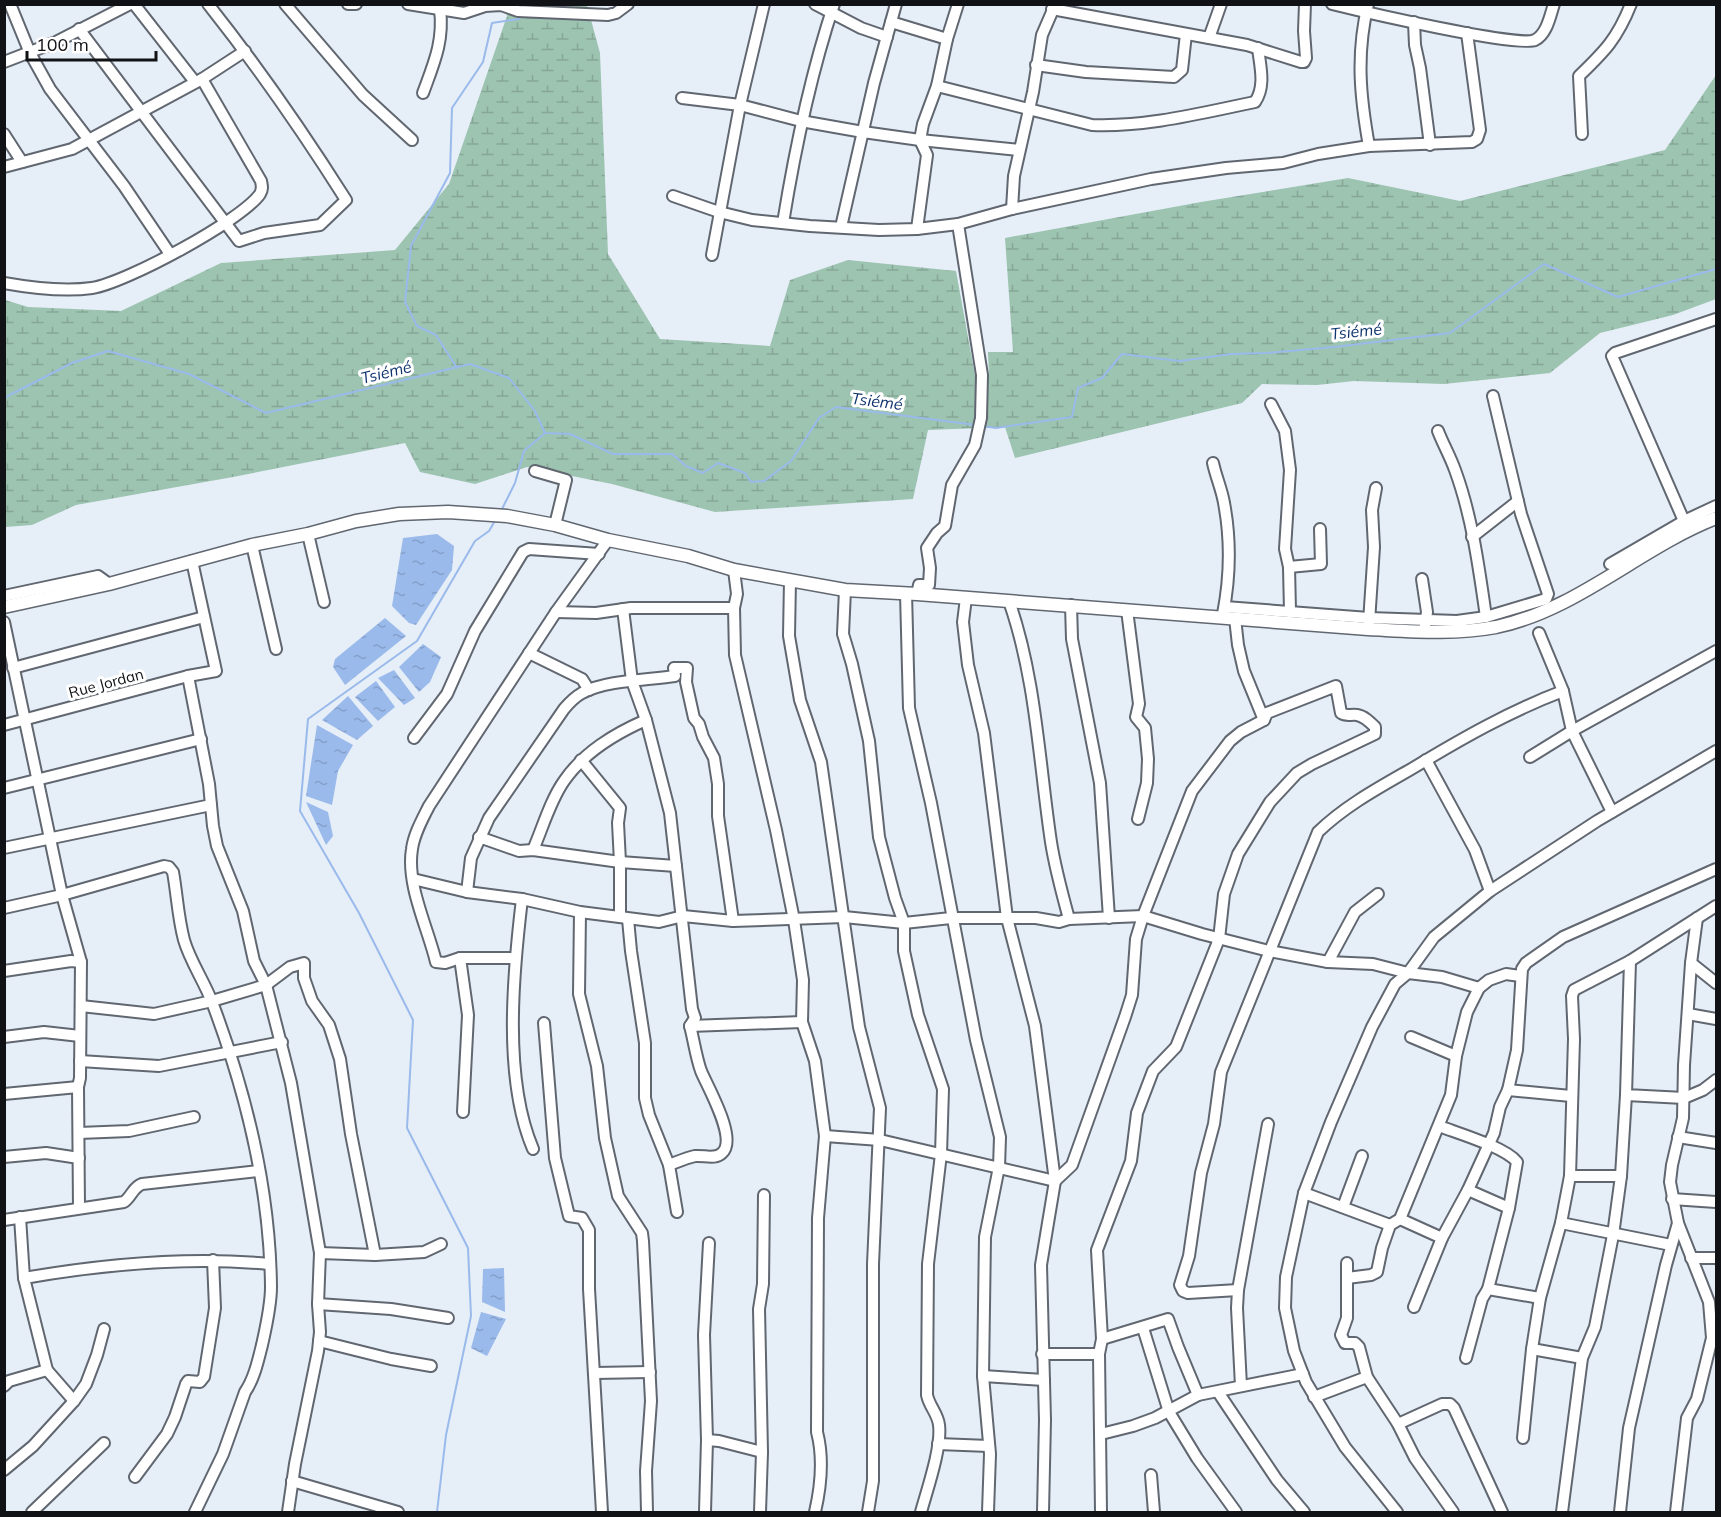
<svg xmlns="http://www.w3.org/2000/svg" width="1721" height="1517" viewBox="0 0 1721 1517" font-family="Mulish,sans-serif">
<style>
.wetland{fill:url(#wetland-marsh)}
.water{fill:url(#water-ripples)}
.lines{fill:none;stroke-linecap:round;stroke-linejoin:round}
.stream{stroke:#9abaeb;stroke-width:2}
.minor-casing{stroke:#616770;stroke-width:14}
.major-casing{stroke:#616770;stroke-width:15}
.minor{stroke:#fff;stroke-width:10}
.major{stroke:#fff;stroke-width:12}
.labels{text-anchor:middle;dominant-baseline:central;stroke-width:6;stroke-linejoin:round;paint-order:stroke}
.street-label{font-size:15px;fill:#101216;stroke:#fff}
.water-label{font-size:16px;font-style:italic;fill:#0e336d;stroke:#fff}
</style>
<defs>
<pattern id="wetland-marsh" width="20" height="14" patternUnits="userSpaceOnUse" patternTransform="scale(1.5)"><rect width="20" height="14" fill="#9dc4b0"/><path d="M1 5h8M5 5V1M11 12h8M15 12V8" fill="none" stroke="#86a797"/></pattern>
<pattern id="water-ripples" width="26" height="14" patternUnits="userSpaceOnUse" patternTransform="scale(1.5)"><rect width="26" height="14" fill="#9abaeb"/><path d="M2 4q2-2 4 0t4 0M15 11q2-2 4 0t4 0" fill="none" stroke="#849fc9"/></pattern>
</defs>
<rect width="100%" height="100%" fill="#e6eef8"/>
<path class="wetland" d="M504,5H587L600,53L608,254L660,339L770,346L790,280L848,260L956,271L976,381L989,376L988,352H1013L1005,238L1201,202L1348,178L1460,201L1665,150L1716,75V299L1673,315L1600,333L1550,373L1444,384L1354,381L1317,385L1262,384L1242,403L1015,458L1005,427L928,430L913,499L715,512L612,484L527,467L475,484L420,472L405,443L233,477L76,505L32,525L5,527V300L28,307L121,311L221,263L395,250L449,184L507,16Z"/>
<g class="water">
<path d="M437,534L454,546L452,570L416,625L409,623L392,606L403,538Z"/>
<path d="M385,618L406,636L345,685L333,667L335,659Z"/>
<path d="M423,644L441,657L430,682L419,692L399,667Z"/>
<path d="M394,670L415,698L404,705L378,678Z"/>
<path d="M376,681L395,707L378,721L355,697Z"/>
<path d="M348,696L373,726L357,740L322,720Z"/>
<path d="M317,725L353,745L338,771L332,805L306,796Z"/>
<path d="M306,802L328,812L333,836L326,845Z"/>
<path d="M504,1268L505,1312L482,1302L483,1269Z"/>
<path d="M481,1312L506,1319L487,1356L471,1348Z"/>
</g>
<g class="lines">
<g class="stream">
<path d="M457,368L436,335L417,326L405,302L411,246L450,173L452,108L483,62L492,23L519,19L520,16"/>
<path d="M4,398L72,363L108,351L189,374L266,413L470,364L509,378L535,411L545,433L570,434L613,454H672L686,466L703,473L718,463L745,473L751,482L764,481L791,461L819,418L836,407L976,425"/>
<path d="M982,426L996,428L1072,417L1078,388L1102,378L1122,354L1180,361L1231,354L1266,353L1334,347L1450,333L1544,264L1618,297L1716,269"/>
<path d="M501,511L515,483L524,451L545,433"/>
<path d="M437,1512L446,1435L471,1316L468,1248L407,1128L413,1020L359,913L300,811L308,719L417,641L475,541L489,531L496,519"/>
</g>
<defs>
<g id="minor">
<path d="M10,4L30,53L50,89L124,186L170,254"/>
<path d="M134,4L195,82"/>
<path d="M285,4L363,95L412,140"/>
<path d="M348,4H356"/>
<path d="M408,4L464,13L485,6L501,5L518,11L608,15L616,13L628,4"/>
<path d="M815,4L861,28L887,37"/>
<path d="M1332,4C1360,11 1519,48 1535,40C1547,34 1550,16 1554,4"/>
<path d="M1368,4C1356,54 1360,96 1369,146"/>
<path d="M1052,9L1247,45L1301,62H1304L1306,58L1304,31L1305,4"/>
<path d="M891,22L947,39"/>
<path d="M1414,22L1415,45L1420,68L1430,145"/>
<path d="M79,29L239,241L264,233L320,225L346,200C303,132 258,67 208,4"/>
<path d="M1209,38L1221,4"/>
<path d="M4,62L56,42L130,4"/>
<path d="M1036,65L1086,72L1174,77L1182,70L1186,34"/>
<path d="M937,86L1092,125C1148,127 1201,113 1255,102C1266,86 1260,66 1258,48"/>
<path d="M423,93C434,63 444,41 440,9"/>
<path d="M682,98L740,105L801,121L863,132L920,140L1019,150"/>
<path d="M4,134L22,162"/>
<path d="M1582,134L1579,76C1605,51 1617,39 1631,4"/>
<path d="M4,167L72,149L202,79L245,51"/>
<path d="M673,196L719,212L752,220L810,226L879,230L917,229L958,224L1012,209L1151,179L1226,168L1283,163L1318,154L1369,146L1472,142L1477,139L1480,130L1467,33"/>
<path d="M1012,209L1014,176L1033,92L1042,35L1055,5"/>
<path d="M783,223C795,149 810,76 834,4"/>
<path d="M841,227L874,83L896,4"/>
<path d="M917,229L927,155L920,140L923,124L937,86L947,39L958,4"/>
<path d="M712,255L740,105L764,4"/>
<path d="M4,283C32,288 64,292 92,288C125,283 241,221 260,194C263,189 262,186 261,181L202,79"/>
<path d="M1271,404L1285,431L1290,470L1285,549L1289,567L1290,611"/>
<path d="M1438,431C1443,444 1450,456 1455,470C1472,516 1479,568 1486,617"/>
<path d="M1213,463C1216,477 1222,490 1224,503C1231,540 1230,578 1223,614"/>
<path d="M535,471L566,480L555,525"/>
<path d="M1684,521L1612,356L1615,353L1716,319"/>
<path d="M308,534L324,602"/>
<path d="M1472,537L1518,501"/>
<path d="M252,545L276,649"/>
<path d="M1610,564L1684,521L1716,506"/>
<path d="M1289,567L1321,564L1320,529"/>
<path d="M734,570L737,594L734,608L735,655L776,830L794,920L803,980L802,1022L815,1061L825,1136L818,1218L817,1432C824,1459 821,1486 815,1512"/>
<path d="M1422,579L1427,612L1425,626"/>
<path d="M790,580L789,636L800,700L821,762L859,1027L880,1108L873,1264V1481L868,1512"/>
<path d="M845,590L843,634L852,664L869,741L879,837L895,898L904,923V951L918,1015L943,1089L941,1154L928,1264L927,1395C929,1406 938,1414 939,1425C942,1447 927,1490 921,1512"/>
<path d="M906,593L909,708L931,803L976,1040L1000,1137L999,1167L985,1237L983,1376L990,1454L988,1512"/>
<path d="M917,594L919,585H929L930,568L927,548L937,533L945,526L952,485L975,445L981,418L982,375L958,224"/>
<path d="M4,596L98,576L109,584"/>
<path d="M966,598L963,622L968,665L984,733L1007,918L1035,1026L1055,1181L1041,1265L1045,1420L1043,1512"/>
<path d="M1009,601C1036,678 1039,762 1051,842C1055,868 1062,893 1069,919"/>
<path d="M1071,605L1072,639L1100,783L1109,918"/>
<path d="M1225,607L1369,618L1457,621L1486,617L1546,599L1548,594L1521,514L1493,396"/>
<path d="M623,609L632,681L646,720L670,813L692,1009L695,1018L690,1026C694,1041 696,1057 701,1071C708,1088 738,1139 722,1153C715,1160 704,1155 695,1156C686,1158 677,1162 669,1165"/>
<path d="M1127,610L1139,704L1136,717L1145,728L1148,759L1147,783L1138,819"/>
<path d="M556,612L596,613L631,608H734"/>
<path d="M1235,618L1238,645L1244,671L1264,720"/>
<path d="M4,622L62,895L81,962L80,1078L78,1087L79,1208"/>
<path d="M1369,622L1374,547L1372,510L1376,488"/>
<path d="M1539,633L1563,691L1572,731L1612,812"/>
<path d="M529,653L582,679L589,690"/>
<path d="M13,668L204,617"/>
<path d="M188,676L209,784L213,826L217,846L243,911L254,961L266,985L291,1083L320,1253L318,1304L320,1332L318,1351L295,1464L288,1512"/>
<path d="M4,725L188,676L216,671L192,561"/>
<path d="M414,738L447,694L475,631L523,552L529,549L599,554"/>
<path d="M1530,757L1572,731L1716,651"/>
<path d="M581,760L620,808L618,823L620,862V917"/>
<path d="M1426,760L1475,850L1490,891"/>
<path d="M4,788L201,739"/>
<path d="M479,837L519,851L533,850L620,862L676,866"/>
<path d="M4,848L211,805"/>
<path d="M533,850C543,827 550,801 564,781C584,752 614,734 646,720"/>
<path d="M413,879L467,892L522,899L580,912L659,922L683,916L733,921L844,917L904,923L951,918H1036L1059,922L1069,919L1143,916L1202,934L1269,951L1328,962L1373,964L1408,973L1442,977L1479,988"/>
<path d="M467,892L471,858L489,818L564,709C569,703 575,697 582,693C606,680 648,680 675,676L674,668H687L686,682L694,718L699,724L703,737L714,758L718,784V816L733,921"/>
<path d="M522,899C513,974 503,1079 533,1149"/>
<path d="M4,908L62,895L164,866L169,867L173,872C177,894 178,918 184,940C190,961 204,981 212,1002C246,1092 270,1191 271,1287C271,1306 266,1327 262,1345C258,1361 254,1379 245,1392L223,1454L195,1512"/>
<path d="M580,912L579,994L597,1066L605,1138L618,1196L642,1233L643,1241L651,1401L646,1471L647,1512"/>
<path d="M628,919L631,951L645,1043V1098L649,1115L669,1165L677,1212"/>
<path d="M460,958L468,1015L463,1112"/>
<path d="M515,958H460L445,963L436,962C428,928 406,885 412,849C414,834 422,820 429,806L556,612L608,540"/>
<path d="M1630,961L1626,1095L1684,1098L1703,1090L1716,1080"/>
<path d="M1328,962L1355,912L1378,894"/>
<path d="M1691,963L1716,983"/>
<path d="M4,971L71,961L81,962"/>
<path d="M81,1006L154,1014L212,1001L266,985L290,967L304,963V978L312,1001L329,1025L340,1059L351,1134L375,1255"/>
<path d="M1688,1014L1716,1019"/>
<path d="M544,1023L555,1158L569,1216L582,1218L589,1230V1289L602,1512"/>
<path d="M690,1026L802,1022"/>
<path d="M4,1037L44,1032L80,1036"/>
<path d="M1411,1037L1456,1056"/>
<path d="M80,1061L159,1066L282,1042"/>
<path d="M1508,1090L1571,1096"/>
<path d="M4,1094L78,1087"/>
<path d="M1439,1126C1457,1133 1505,1147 1517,1162L1509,1208L1488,1289L1482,1299L1466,1358"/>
<path d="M79,1133L129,1131L194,1117"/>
<path d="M825,1136L880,1140L1055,1181L1072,1165L1125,1017L1132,995L1136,939L1143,916L1192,791L1230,741L1241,732L1264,720L1267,713L1336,686L1341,713C1347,717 1350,714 1357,715C1364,716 1370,722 1375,727V734L1312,764L1297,773L1270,802L1238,854L1224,894L1219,939L1176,1047L1153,1071L1137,1113L1131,1161L1097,1250L1102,1339L1099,1354L1101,1512"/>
<path d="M1678,1137L1716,1143"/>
<path d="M4,1157L46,1153L79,1158"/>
<path d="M1570,1176H1621"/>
<path d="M1468,1190L1509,1208"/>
<path d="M1304,1193L1390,1225"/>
<path d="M1672,1199L1716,1202"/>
<path d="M1343,1207L1362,1156"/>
<path d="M20,1217L24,1278L47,1370L74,1401"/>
<path d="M1400,1219L1442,1238"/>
<path d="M4,1220L124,1202C132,1196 133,1187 142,1184L258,1171"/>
<path d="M1561,1223L1671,1245"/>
<path d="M320,1253L375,1255L424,1252L441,1244"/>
<path d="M1691,1258H1716"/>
<path d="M1347,1263V1318L1341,1335L1345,1343H1355L1359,1347L1367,1377L1398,1424L1415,1458L1453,1512"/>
<path d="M24,1278C105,1264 187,1256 269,1264"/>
<path d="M1347,1278L1371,1275L1377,1272L1382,1248L1390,1225L1400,1219L1451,1095L1456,1056L1467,1012L1479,988L1489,980L1506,974L1520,976"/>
<path d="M1488,1289L1540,1298"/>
<path d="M1238,1290L1188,1293L1183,1291L1180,1285L1189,1256L1201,1173L1214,1124L1221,1072L1318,832C1346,805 1380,787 1413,768C1461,739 1510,711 1563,691"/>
<path d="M318,1304L391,1309L448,1318"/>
<path d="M1414,1307L1442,1238L1468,1190L1494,1133L1500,1107L1508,1090L1517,1050L1522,969L1526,963L1563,937L1716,869"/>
<path d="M1143,1328L1169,1412L1197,1458L1236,1512"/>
<path d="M1102,1339L1168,1319L1178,1347L1198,1395"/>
<path d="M319,1341L391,1359L431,1366"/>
<path d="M1532,1349L1582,1358"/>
<path d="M1042,1354H1099"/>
<path d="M595,1373L650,1372"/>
<path d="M983,1376L1044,1380"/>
<path d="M4,1386L9,1381L47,1370"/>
<path d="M1241,1386L1237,1308L1238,1290L1268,1124"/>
<path d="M1218,1392L1277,1480L1304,1512"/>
<path d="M1314,1397L1367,1377"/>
<path d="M1398,1424L1442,1404H1450L1454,1408L1502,1512"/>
<path d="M1101,1434L1133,1426L1155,1418L1198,1395L1303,1374"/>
<path d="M1523,1438L1532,1349L1540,1298L1561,1223L1570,1176L1574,1039L1572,996L1574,990L1630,961L1716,906"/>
<path d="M707,1440L719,1441L762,1452"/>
<path d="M938,1444L989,1446"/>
<path d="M4,1470L33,1446L74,1401L86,1384L97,1355L104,1329"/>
<path d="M1151,1475L1154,1512"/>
<path d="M135,1477L167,1434L175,1417L186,1384L188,1381L200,1382L204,1377L215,1308L213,1260"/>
<path d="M292,1481L398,1512"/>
<path d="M32,1512L104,1443"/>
<path d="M705,1512L707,1440L704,1335L709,1243"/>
<path d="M760,1512L762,1452L759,1309L763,1284L764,1195"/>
<path d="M1397,1512L1345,1447L1306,1382L1294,1351L1285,1308L1286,1277L1304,1193L1331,1122L1372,1027L1395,984L1408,973L1434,937L1490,891L1597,821L1716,751"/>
<path d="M1562,1512L1582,1358L1595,1327L1613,1235L1621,1176L1626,1095"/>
<path d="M1620,1512L1629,1428L1666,1265L1678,1223"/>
<path d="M1676,1512L1687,1418L1697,1399L1712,1338L1709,1302L1678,1223L1670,1182L1672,1165L1683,1118L1684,1065L1691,963L1697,918"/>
</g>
<path id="major" d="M4,607L109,584L252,545L308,534L356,521L399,514L448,512L507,516L555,525L608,540L688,556L734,570L845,590L917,594L1368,629C1410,631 1453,635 1496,627C1577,610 1641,547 1716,518"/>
</defs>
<use href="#minor" class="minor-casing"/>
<use href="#major" class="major-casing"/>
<use href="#minor" class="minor"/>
<use href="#major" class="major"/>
</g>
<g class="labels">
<g class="street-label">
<text transform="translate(106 683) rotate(-15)">Rue Jordan</text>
</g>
<g class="water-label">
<text transform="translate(1356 331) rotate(-6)">Tsiémé</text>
<text transform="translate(386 372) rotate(-14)">Tsiémé</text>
<text transform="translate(877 401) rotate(7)">Tsiémé</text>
</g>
</g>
<rect width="1721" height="1517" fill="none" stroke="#101216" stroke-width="12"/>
<path d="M27 51v9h129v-9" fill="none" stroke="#101216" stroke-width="3"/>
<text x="36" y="51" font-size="18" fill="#101216" stroke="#ffffff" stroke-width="4.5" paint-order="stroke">100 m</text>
</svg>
